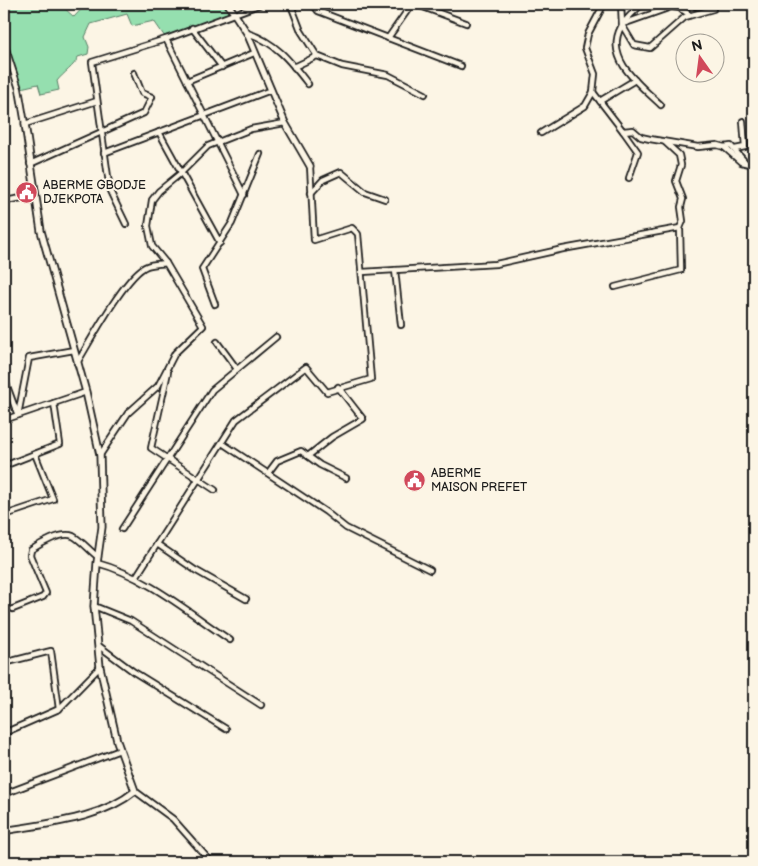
<svg xmlns="http://www.w3.org/2000/svg" width="758" height="866" viewBox="0 0 758 866" font-family="'Balsamiq Sans',sans-serif">
<style>
.green{fill:#95dfaf;stroke:#587e66}
.lines{fill:none;stroke-linecap:round;stroke-linejoin:round}
.minor-casing{stroke:#1c1c1c;stroke-width:8}
.tertiary-casing{stroke:#1c1c1c;stroke-width:9}
.minor{stroke:#fcf5e5;stroke-width:4.5}
.tertiary{stroke:#fcf5e5;stroke-width:5.5}
.labels{text-anchor:middle;dominant-baseline:central;stroke-width:4;stroke-linejoin:round;paint-order:stroke}
.poi-label{font-size:12px;fill:#1c1c1c;stroke:#fcf5e5;text-anchor:start}
</style>
<rect width="100%" height="100%" fill="#fcf5e5"/>
<filter id="ink" filterUnits="userSpaceOnUse"><feTurbulence type="fractalNoise" baseFrequency=".02" numOctaves="2"/><feDisplacementMap in="SourceGraphic" scale="10" xChannelSelector="R" yChannelSelector="G"/><feConvolveMatrix kernelMatrix="1 2 1 2 8 2 1 2 1" color-interpolation-filters="sRGB"/></filter>
<g filter="url(#ink)">
<path class="green" d="M4,4H63V7L74,17L86,4H225L228,13L165,37L154,21L132,26L127,14L91,24L85,37L89,47L88,54L78,57C75,66 63,73 57,81L59,90L41,94L38,84L21,88L4,33Z"/>
<g class="lines">
<defs>
<g id="minor">
<path d="M313,4L318,11L461,66"/>
<path d="M415,4L466,23"/>
<path d="M621,4L622,25L634,45L650,48L685,17L713,9"/>
<path d="M642,4C635,11 626,18 621,27C604,59 640,85 661,105"/>
<path d="M693,4L695,6L698,4"/>
<path d="M291,5L301,31L317,56L342,66L388,75L425,94"/>
<path d="M682,10L691,4"/>
<path d="M623,24L671,7L680,8L690,15"/>
<path d="M192,28L222,67"/>
<path d="M247,33C275,41 291,62 308,84"/>
<path d="M388,38L412,4"/>
<path d="M166,39L244,195"/>
<path d="M4,43L19,89L25,124L97,101"/>
<path d="M294,67L317,56"/>
<path d="M187,81L254,53"/>
<path d="M593,92L623,131L633,130L641,137L650,139L698,147L717,145L724,147L741,162L754,165"/>
<path d="M600,101L635,80"/>
<path d="M623,131L638,152L629,178"/>
<path d="M159,132L220,243"/>
<path d="M541,133L585,106L593,92L595,74L585,48L588,34L604,4"/>
<path d="M724,147L731,146L745,162"/>
<path d="M735,149L745,147L743,121"/>
<path d="M104,153L271,90"/>
<path d="M30,164L144,113L152,97L142,93L134,73"/>
<path d="M311,193L323,180L341,172L365,192L385,199"/>
<path d="M4,201L34,196"/>
<path d="M126,224L110,191L92,62L166,39L261,4"/>
<path d="M395,270L401,325"/>
<path d="M362,272L496,264L563,249L680,228"/>
<path d="M615,287L681,270L680,228L683,221L681,207L683,199L676,181L681,165L679,155L665,142"/>
<path d="M215,304L202,269L232,223L260,154"/>
<path d="M217,342L237,369"/>
<path d="M77,363C90,342 126,274 147,266C152,264 160,264 166,263"/>
<path d="M168,372L151,448L215,490"/>
<path d="M4,378L17,413"/>
<path d="M18,415L29,358L74,350"/>
<path d="M4,420L86,392"/>
<path d="M222,443L326,512L346,528L430,570"/>
<path d="M100,455L128,413L158,386L175,353L203,326L166,263L152,246L148,226L152,200L159,191L181,173L208,146L251,129L285,123"/>
<path d="M308,456L332,437L363,419L338,387"/>
<path d="M4,466L60,444L54,403"/>
<path d="M268,473L277,461L301,451L320,465L346,478"/>
<path d="M8,514L53,499L35,454"/>
<path d="M122,529L212,390L276,337"/>
<path d="M157,544L195,570L246,599"/>
<path d="M97,563C146,576 188,612 230,640"/>
<path d="M136,577L236,420L306,367L327,392L371,379L358,234L352,228L314,240L310,166"/>
<path d="M94,606L131,621L261,705"/>
<path d="M13,609L43,597L46,593L30,555L31,550C40,544 62,531 73,536C81,540 90,551 98,557"/>
<path d="M99,646L134,672L226,729"/>
<path d="M4,663L51,651L59,709"/>
<path d="M4,733L59,709L100,667"/>
<path d="M135,791L173,819L211,862"/>
<path d="M4,794L120,750"/>
</g>
<g id="tertiary">
<path d="M228,4L247,33L285,123L310,166"/>
<path d="M4,831C47,823 100,820 135,791L117,741L100,667L94,606L97,563L102,527L100,455L86,392L41,231L25,124"/>
</g>
</defs>
<use href="#minor" class="minor-casing"/>
<use href="#tertiary" class="tertiary-casing"/>
<use href="#minor" class="minor"/>
<use href="#tertiary" class="tertiary"/>
</g>
</g>
<defs>
<symbol id="civic-disc" viewBox="-11 -11 22 22"><circle r="9.5" fill="#d1495b" stroke="#fcf5e5"/><path d="M-.6-6.5H3V-4.5H.6V-3L4-1V1h2V6H-6V1h2V-1L-.6-3ZM-1.2 2.5V6h2.4V2.5Z" fill="#fff"/></symbol>
</defs>
<g fill-rule="evenodd">
<use href="#civic-disc" x="14" y="180" width="25" height="25"/>
<use href="#civic-disc" x="402" y="468" width="25" height="25"/>
</g>
<g class="labels">
<g class="poi-label">
<text x="43" y="185">ABERME GBODJE<tspan x="43" dy="14">DJEKPOTA</tspan></text>
<text x="431" y="473">ABERME<tspan x="431" dy="14">MAISON PREFET</tspan></text>
</g>
</g>
<rect width="758" height="866" fill="none" stroke="#fcf5e5" stroke-width="20"/>
<rect x="10" y="10" width="738" height="846" fill="none" stroke="#1c1c1c" stroke-width="2" filter="url(#ink)"/>
<g transform="translate(700 58) rotate(346)"><circle r="24" fill="#fcf5e5" stroke="#a29e95"/>
<path d="M0-4L9 19L0 12L-9 19Z" fill="#d1495b"/>
<text y="-8" font-size="14" font-weight="bold" text-anchor="middle" fill="#1c1c1c">N</text>
</g>
</svg>
